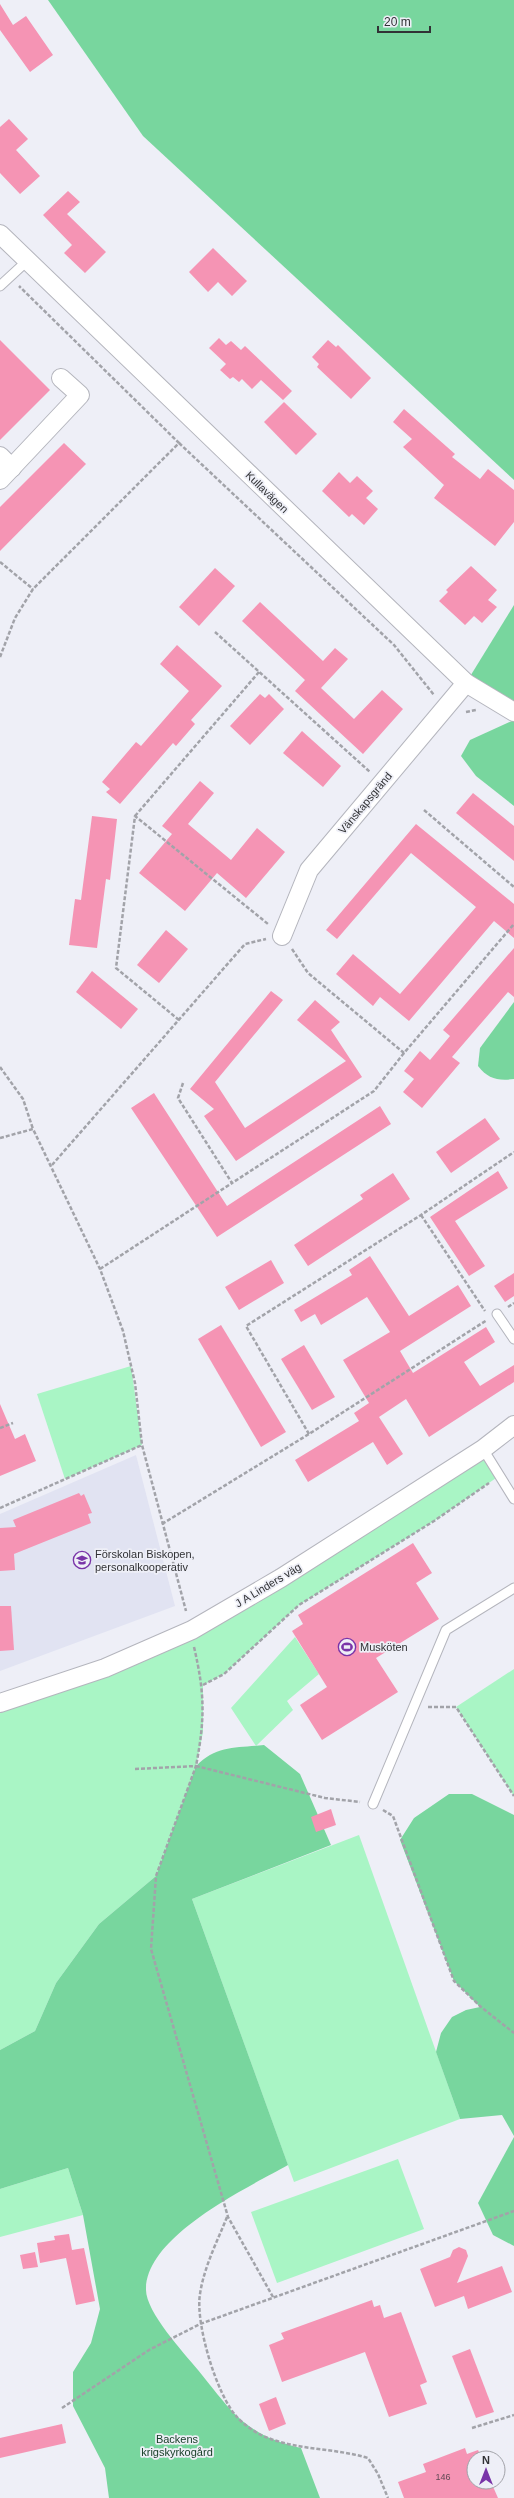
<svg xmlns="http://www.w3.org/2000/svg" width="514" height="2498" viewBox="0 0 514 2498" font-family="Arial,sans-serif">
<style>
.built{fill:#e1e3f2}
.green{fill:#a9f5c5}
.forest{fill:#78d69e}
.building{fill:#f594b4}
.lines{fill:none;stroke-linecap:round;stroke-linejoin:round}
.service-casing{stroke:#b4b5bd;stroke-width:11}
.minor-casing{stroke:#b4b5bd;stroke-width:20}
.path{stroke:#a2a3a9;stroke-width:2.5;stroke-dasharray:4 2;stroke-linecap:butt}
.service{stroke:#fff;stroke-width:9}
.minor{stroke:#fff;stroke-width:18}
.labels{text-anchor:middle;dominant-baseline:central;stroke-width:3.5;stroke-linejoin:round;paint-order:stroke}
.number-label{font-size:9px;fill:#624a55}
.street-label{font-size:11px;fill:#313235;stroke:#eeeff7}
.poi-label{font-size:11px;fill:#313235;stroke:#eeeff7;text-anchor:start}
.park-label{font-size:11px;fill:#184029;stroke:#eeeff7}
</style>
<rect width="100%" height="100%" fill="#eeeff7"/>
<path class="built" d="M136,1455L175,1606L0,1671V1514Z"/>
<g class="green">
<path d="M131,1366L142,1445L65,1479L37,1394Z"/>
<path d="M483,1449L499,1476L434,1521L299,1605L224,1674L203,1685V1732L196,1766L156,1876L99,1924L56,1983L35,2031L0,2050V1703L192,1630Z"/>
<path d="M295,1637L319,1674L287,1701L293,1710L256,1746L231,1708Z"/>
<path d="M514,1669V1796L456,1707Z"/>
<path d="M359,1835L460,2119L294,2182L192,1899Z"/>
<path d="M398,2159L424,2229L277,2283L251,2212Z"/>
<path d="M68,2168L83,2215L0,2237V2189Z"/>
</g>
<g class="forest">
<path d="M48,0H514V480L143,136Z"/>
<path d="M514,605V714L466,683Z"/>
<path d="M514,720V806L476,776L461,756L470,740Z"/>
<path d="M514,1002V1079C498,1081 488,1079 478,1066L480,1048Z"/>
<path d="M264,1745L300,1774L331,1845L192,1899L288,2165C247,2188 145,2236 146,2290C146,2312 184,2353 198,2370C233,2413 244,2434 301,2448L320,2498H109L105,2468L73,2406V2372L91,2343L100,2309L83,2215L68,2168L0,2189V2050L35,2031L56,1983L99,1924L156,1876L196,1766C217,1745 236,1748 264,1745Z"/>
<path d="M449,1794H472L514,1815V2136L502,2115L460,2119L436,2052L441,2033L452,2017L466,2010L480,2007L454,1981L400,1840L414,1818Z"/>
<path d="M514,2137V2246L493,2235L478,2203Z"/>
</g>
<g class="building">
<path d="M0,4L13,25L26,16L53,55L30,72L0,30Z"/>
<path d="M9,119L28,139L16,150L40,176L20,194L0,173V127Z"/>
<path d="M68,191L80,202L67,214L106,252L85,273L64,253L72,245L43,215Z"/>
<path d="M213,248L247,281L232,296L218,282L208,292L189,272Z"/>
<path d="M219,338L226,345L231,341L241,350L245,346L292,391L283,400L261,380L252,389L242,379L239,382L233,377L230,379L220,370L226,364L209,348Z"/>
<path d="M0,340L50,390L0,440Z"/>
<path d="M328,340L336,347L338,345L371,378L351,399L317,367L319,364L312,357Z"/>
<path d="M284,402L317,434L296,455L264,422Z"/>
<path d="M404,409L455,454L452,457L480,479L488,469L514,490V522L495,546L434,498L444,485L403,447L412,439L393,422Z"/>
<path d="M64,443L86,464L0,551V507Z"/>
<path d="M339,472L350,483L357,476L373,491L366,498L378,509L364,525L352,514L349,517L322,491Z"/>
<path d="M471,566L497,590L488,600L497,607L482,623L474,616L465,625L439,601L448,592L446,590Z"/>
<path d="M215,568L235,586L199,626L179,607Z"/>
<path d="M260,602L323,661L335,648L348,659L321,688L354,719L382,690L403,709L363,754L295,691L305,680L242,621Z"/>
<path d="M177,645L222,686L191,720L195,724L176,746L173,743L120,804L106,792L110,789L102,782L136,742L141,746L189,691L160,664Z"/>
<path d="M260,694L265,698L269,694L284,709L250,745L230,726Z"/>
<path d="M302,731L341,766L323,787L283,753Z"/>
<path d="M200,781L214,793L188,824L231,860L257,828L285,852L246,898L217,873L185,911L139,873L172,834L162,826Z"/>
<path d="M473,793L514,826V861L456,813Z"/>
<path d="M92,816L117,819L110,880L106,879L97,948L69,945L75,899L81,900Z"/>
<path d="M416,824L514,904V938L494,921L409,1021L380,997L373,1006L336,974L353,954L400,994L476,907L411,853L337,939L326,930Z"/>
<path d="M166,930L188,949L159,983L137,965Z"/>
<path d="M514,948V997L508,992L452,1057L460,1063L422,1108L403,1092L414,1079L404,1071L420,1051L430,1060L450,1036L443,1030Z"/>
<path d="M92,971L138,1009L121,1029L76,992Z"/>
<path d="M271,991L283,1000L215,1082L245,1128L346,1061L297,1020L315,1000L340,1022L331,1030L362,1077L236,1161L204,1116L214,1109L190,1089Z"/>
<path d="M154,1093L227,1206L380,1106L391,1124L217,1237L131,1108Z"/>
<path d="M485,1118L500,1139L451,1173L436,1152Z"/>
<path d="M498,1171L508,1188L455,1221L485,1266L469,1276L430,1217Z"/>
<path d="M393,1173L410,1199L308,1266L294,1245L363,1199L360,1195Z"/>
<path d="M370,1256L409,1316L458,1285L471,1306L400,1351L413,1373L486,1327L495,1342L464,1362L480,1386L514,1365V1382L429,1437L406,1399L379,1417L403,1454L387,1465L373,1442L308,1482L295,1460L359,1421L354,1413L369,1403L343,1360L390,1332L367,1297L321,1325L315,1314L301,1322L294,1310L352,1275L349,1270Z"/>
<path d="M271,1260L284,1283L239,1310L225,1287Z"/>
<path d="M514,1273V1296L505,1302L494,1286Z"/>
<path d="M221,1325L286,1432L261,1447L198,1339Z"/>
<path d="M304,1345L335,1397L312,1410L281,1359Z"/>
<path d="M0,1404L15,1439L25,1434L36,1461L0,1476Z"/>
<path d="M79,1493L81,1496L84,1494L92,1513L88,1514L91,1523L14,1554L15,1570L0,1571V1528L16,1527L13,1520Z"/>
<path d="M413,1543L432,1573L416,1583L439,1619L376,1658L398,1692L322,1740L300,1705L327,1687L292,1631L303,1624L298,1615Z"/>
<path d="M0,1606H11L14,1650L0,1651Z"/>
<path d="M331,1809L336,1825L316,1832L311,1817Z"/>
<path d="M69,2234L72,2250L84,2248L95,2301L76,2305L66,2258L40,2263L37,2243L55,2240L54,2236Z"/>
<path d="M459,2247L466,2250L468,2256L457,2283L502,2266L512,2292L468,2309L464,2296L435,2307L420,2269L450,2257L453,2250Z"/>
<path d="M35,2252L38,2267L23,2269L20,2255Z"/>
<path d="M372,2300L374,2307L380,2305L384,2318L401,2312L427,2382L420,2385L427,2404L389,2417L365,2352L282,2382L269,2345L284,2339L281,2333Z"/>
<path d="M470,2349L494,2412L476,2418L452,2356Z"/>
<path d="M276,2397L286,2424L269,2431L259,2404Z"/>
<path d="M62,2424L66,2443L0,2458V2438Z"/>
<path d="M465,2448L467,2454L478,2450L482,2458H474V2482H491L498,2498H404L398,2482L426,2472L423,2464Z"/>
</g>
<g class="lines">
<defs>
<g id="service">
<path d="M0,286L27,261"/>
<path d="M497,1314L514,1339"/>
<path d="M483,1449L514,1499"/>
<path d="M373,1804L446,1630L514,1588"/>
</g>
<g id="minor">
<path d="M0,234L466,683L514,712"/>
<path d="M0,456L12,468"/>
<path d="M0,480L80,395L61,378"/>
<path d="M282,936L309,870L466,683"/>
<path d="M0,1703L105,1668L192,1630L281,1578L483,1449L514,1425"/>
</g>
</defs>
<use href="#service" class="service-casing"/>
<use href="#minor" class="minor-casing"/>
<g class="path">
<path d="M179,443L394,645L434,695"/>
<path d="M0,562L33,589"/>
<path d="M215,632L370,772"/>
<path d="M0,657L15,618L33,589L179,443L19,286"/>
<path d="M466,712L476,710"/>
<path d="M424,810L514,887"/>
<path d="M135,816L259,672"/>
<path d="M292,949L308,973L404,1053L514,924"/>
<path d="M179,1020L116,968L135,816L268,924"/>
<path d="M0,1067L23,1099L33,1129"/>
<path d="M183,1083L178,1098L232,1183L374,1091L404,1053"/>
<path d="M0,1138L33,1129L100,1269L123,1331L135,1383L142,1445L186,1611"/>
<path d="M52,1165L245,944L266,939"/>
<path d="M421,1215L485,1311"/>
<path d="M100,1269L232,1183"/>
<path d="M508,1307L514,1303"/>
<path d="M0,1428L13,1423"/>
<path d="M309,1434L246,1326L421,1215L514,1152"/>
<path d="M0,1508L142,1445"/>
<path d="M162,1524L309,1434L487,1320"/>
<path d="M194,1647C205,1694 205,1719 196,1766L325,1798L360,1802"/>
<path d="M203,1685L224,1674L299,1605L434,1521L489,1483"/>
<path d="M428,1707H456L514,1796"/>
<path d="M135,1769L196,1766L156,1876L151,1949L228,2217L273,2297"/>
<path d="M383,1810L393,1816L454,1981L481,2007L514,2033"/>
<path d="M227,2217C217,2242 204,2267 200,2294C195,2323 217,2396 237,2417C242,2423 252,2430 259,2434C294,2451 331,2447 368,2458L378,2474L388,2498"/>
<path d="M62,2408L149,2350L200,2324L514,2211"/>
<path d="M472,2428L514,2415"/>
</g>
<use href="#service" class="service"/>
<use href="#minor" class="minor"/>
</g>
<defs>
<symbol id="school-ring" viewBox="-11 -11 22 22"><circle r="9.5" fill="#eeeff7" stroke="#7934a8" stroke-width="1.5"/><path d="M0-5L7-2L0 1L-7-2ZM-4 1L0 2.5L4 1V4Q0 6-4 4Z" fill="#7934a8"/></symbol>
<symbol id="stadium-ring" viewBox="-11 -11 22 22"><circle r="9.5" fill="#eeeff7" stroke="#7934a8" stroke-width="1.5"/><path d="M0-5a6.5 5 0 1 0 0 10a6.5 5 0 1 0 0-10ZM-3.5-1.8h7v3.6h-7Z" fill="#7934a8"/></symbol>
</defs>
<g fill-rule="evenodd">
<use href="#school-ring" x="72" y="1550" width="20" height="20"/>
<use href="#stadium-ring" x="337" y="1637" width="20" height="20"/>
</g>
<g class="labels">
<g class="number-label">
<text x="443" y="2477">146</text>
</g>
<g class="street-label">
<text transform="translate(267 492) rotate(44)">Kullavägen</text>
<text transform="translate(365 803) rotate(-50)">Vänskapsgränd</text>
<text transform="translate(268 1585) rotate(-31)">J A Linders väg</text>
</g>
<g class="poi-label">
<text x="95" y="1554">Förskolan Biskopen,<tspan x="95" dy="13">personalkooperativ</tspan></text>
<text x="360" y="1647">Musköten</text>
</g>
<g class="park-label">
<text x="177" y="2439">Backens<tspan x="177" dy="13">krigskyrkogård</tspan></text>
</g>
</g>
<g transform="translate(486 2470)"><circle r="19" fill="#eeeff7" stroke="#a2a3a9"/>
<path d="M0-3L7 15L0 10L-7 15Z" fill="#7934a8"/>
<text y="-6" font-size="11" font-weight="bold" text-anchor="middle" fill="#313235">N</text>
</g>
<path d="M378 26v6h52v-6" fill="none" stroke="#313235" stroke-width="2"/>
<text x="384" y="26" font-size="12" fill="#313235" stroke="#eeeff7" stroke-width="3" paint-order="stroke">20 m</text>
</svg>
